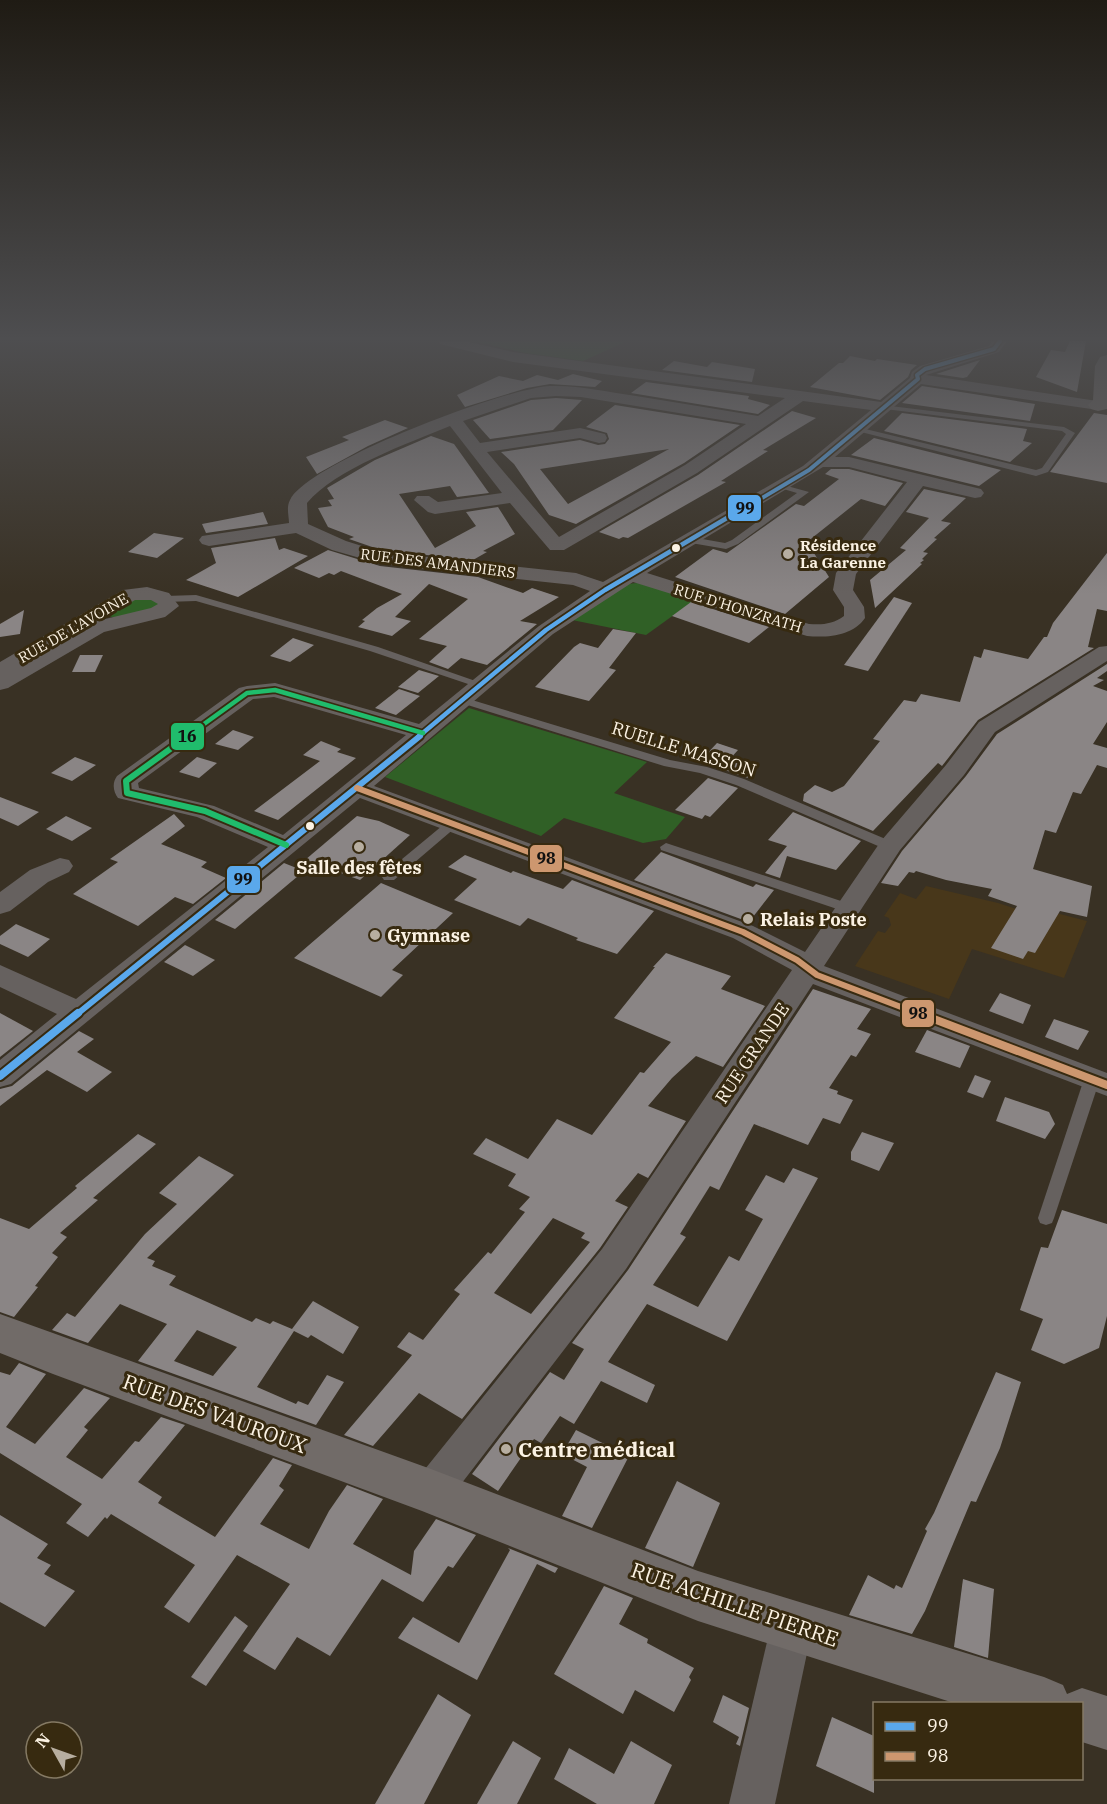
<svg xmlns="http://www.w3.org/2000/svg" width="1107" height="1804" viewBox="0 0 1107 1804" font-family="'IBM Plex Serif',serif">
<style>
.built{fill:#48371a}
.green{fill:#306026}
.building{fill:#8a8585;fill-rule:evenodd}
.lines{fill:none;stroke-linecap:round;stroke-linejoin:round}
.lane{fill:#66615f;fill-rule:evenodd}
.street{fill:#66615f;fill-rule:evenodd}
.secondary{fill:#716b68;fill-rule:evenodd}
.bus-1-far3-casing{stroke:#372a10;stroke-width:7}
.bus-1-far2-casing{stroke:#372a10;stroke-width:8}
.bus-1-far1-casing{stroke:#372a10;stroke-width:10}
.bus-1-casing{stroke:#372a10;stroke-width:12}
.bus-2-far1-casing{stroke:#372a10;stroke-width:10}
.bus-2-casing{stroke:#372a10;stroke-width:12}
.bus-3-far1-casing{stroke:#372a10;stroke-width:8}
.bus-3-casing{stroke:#372a10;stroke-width:10}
.bus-1-far3{stroke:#5aa8eb;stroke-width:4}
.bus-1-far2{stroke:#5aa8eb;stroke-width:4.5}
.bus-1-far1{stroke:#5aa8eb;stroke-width:6}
.bus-1{stroke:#5aa8eb;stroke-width:8}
.bus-2-far1{stroke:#cd976f;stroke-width:6}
.bus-2{stroke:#cd976f;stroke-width:8}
.bus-3-far1{stroke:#20bc6c;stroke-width:4.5}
.bus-3{stroke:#20bc6c;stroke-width:6}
.bus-dot{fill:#fbf2e3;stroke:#372a10;stroke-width:2}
.poi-dot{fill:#b7aea0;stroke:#372a10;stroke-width:2}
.labels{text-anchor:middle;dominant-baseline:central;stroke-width:6;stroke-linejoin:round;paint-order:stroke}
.far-poi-label{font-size:15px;font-weight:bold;fill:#fbf2e3;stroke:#372a10;text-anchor:start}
.far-street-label{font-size:15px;fill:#fbf2e3;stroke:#372a10}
.street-label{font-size:18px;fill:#fbf2e3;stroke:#372a10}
.poi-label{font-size:18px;font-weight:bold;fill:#fbf2e3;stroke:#372a10;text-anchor:start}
.near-street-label{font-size:21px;fill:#fbf2e3;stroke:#372a10}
.near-poi-label{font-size:21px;font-weight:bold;fill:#fbf2e3;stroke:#372a10;text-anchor:start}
.line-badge{stroke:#372a10;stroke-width:2}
.pale-badge-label{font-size:16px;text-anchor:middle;font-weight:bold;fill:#111}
</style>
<rect width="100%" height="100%" fill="#393124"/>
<path class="built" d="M926,886L998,903L1051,920L1056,913L1087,921L1064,978L972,949L949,999L855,966L878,931L885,933L891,925L889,918L884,916L900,893L916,899Z"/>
<g class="green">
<path d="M473,341H627L583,361L525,353Z"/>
<path d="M645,582L696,599L646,635L572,620L628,584Z"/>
<path d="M136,596L154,597L161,603L158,607L119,620L105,614Z"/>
<path d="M469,708L647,762L614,793L685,817L666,839L643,843L564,818L541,836L385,777Z"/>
</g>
<g class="building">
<path d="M1070,341H1086L1077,392L1036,377L1051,350L1065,352Z"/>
<path d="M850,356L875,361L877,359L917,365L911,370L908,377L880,400L810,387L839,363H843Z"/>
<path d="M980,360L967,377L963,378L936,374Z"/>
<path d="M674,361L707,367L712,362L755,369L752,382L662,370Z"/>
<path d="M573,374L602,381L595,387L550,384L527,388L465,407L457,395L499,376L523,381L537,375L558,380Z"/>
<path d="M646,382L749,396L748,399L770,405L758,414L631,393Z"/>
<path d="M922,386L980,395L1035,404L1030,421L902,403Z"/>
<path d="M556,398L582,400L553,430L490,439L473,420L531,400Z"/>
<path d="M615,405L740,425L684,463L576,524L549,515L514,464L501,452L580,440L598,445L605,444L609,439L607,433L586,427ZM669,449L568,504L540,469Z"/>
<path d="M792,411L816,418L763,450L768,451L721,481L726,482L628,538L623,537L619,539L599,532L698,475Z"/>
<path d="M902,413L1027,429L1023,441L1032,443L1010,462L884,431Z"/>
<path d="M1094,413L1107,415V483L1050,472Z"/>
<path d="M385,420L408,428L368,446L317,474L306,457L349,440L342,437Z"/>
<path d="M431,436L454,444L489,493L457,497L450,486L399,494L435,548L476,526L466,512L498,507L515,534L483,551L487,552L473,560L381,550L349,539L354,537L328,527L318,508L332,506L328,500L334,499L327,488L375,460Z"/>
<path d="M874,438L1001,470L979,486L851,455Z"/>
<path d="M831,469H849L903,483L885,506L861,499L807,542L829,577L785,614L675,577L713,549L727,553L796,504L804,506L839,479L825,474Z"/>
<path d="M924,489L966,498L941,521L951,523L934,538L937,539L923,552L928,553L922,559L924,560L920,563L922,564L875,608L870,580L906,550L900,548L929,518L906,512Z"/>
<path d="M263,512L268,524L206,533L202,524Z"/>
<path d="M154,533L184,538L157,558L128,552Z"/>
<path d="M275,538L279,550L284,548L308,556L238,597L186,580L216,563L211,548Z"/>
<path d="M328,550L380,566L478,577L523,593L532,588L559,597L520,621L537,624L487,665L461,658L448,669L429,662L447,646L419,639L468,599L429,584L395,617L411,621L392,636L358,627L365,621L362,620L377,608L402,594L341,571L334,575L329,573L319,578L294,568Z"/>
<path d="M1107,553V611L1097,609L1088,647L1094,648L978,720L942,766L938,763L873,831L803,801L804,794L815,785L832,792L844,786L880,741L873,739L904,700L916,702L921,694L960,702L974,656L981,658L984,649L1028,659L1044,637H1047L1053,623Z"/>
<path d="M894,597L912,603L868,671L844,665Z"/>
<path d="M691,602L769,627L749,643L672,616Z"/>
<path d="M24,610L20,634L0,637V624Z"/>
<path d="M613,629L636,633L609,668L616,670L589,701L535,687L574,647L580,643L598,648Z"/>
<path d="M293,638L314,645L290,662L270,656Z"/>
<path d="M80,655H103L95,672H72Z"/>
<path d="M1107,664V671L1097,678L1104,680L1093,686L1107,691V722L1093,744L1107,748V768L1097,765L1081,794L1073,792L1056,833L1045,830L1033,869L1092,886L1087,917L1060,911L1035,953L1028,951L1023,959L991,948L1017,906L988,896L992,889L946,880L916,871L914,873L909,872L898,886L881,883L902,851L966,776L997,734Z"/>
<path d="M419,670L439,676L418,693L398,687Z"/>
<path d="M399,689L420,696L396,715L375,708Z"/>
<path d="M233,730L254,737L238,750L215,744Z"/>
<path d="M321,741L341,749L337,752L356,758L278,820L254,811L320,761L303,755Z"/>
<path d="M717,743L738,750L729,760L755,770L748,778L719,768L723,764L703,758Z"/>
<path d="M75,757L96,765L72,781L51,773Z"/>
<path d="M197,757L217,763L199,778L179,772Z"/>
<path d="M708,778L738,788L710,817L705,815L702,819L675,810Z"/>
<path d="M0,797L39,812L18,826L0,818Z"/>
<path d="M793,812L861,841L836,870L787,856L780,878L765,873L787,846L768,840Z"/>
<path d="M174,814L185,826L161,844L207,862L201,867L226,878L193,904L175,897L138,926L73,894L118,862L110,859Z"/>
<path d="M66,816L92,828L72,841L46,829Z"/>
<path d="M357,816L379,821L410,835L360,880L305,860Z"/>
<path d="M661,852L753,887L756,884L774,890L749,922L634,880Z"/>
<path d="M465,855L511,873L513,871L563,889L572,880L654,911L617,954L576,940L578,938L528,918L520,926L454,900L477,879L448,867Z"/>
<path d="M284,863L304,871L235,929L215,920Z"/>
<path d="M381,883L453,913L392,970L403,975L381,997L294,958Z"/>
<path d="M16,924L50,939L28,957L0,944V936Z"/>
<path d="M185,945L215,960L193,976L164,962Z"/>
<path d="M666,953L731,976L721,989L765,1006L723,1067L696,1056L672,1078L648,1106L686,1121L648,1178L638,1173L615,1201L628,1207L600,1248L462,1419L419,1393L373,1446L344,1435L412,1355L397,1347L409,1332L423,1340L460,1294L454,1290L488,1252L491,1254L525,1212L519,1209L530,1197L508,1186L516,1174L473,1154L486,1138L528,1159L557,1119L592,1135L640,1072L644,1073L671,1042L614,1018L655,967H653ZM553,1218L585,1233L581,1238L590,1242L531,1314L494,1293Z"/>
<path d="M813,989L871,1009L857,1029L871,1034L856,1057L851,1055L829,1088L838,1091L837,1094L853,1100L840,1124L823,1118L808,1145L754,1124L719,1190L710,1186L680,1234L686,1237L653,1285L698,1307L729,1256L739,1261L763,1219L745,1210L766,1175L784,1183L793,1168L818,1178L727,1341L647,1304L608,1362L655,1385L647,1403L601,1381L574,1424L560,1416L541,1443L534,1439L498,1491L472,1474L550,1372L564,1380L584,1349L572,1343L628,1270Z"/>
<path d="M1000,993L1031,1005L1023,1024L989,1011Z"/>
<path d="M0,1013L33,1031L0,1057Z"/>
<path d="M1054,1019L1089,1031L1078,1050L1045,1037Z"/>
<path d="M927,1030L970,1046L960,1068L915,1052Z"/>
<path d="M79,1031L94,1039L77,1052L112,1072L87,1092L47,1070L0,1106V1089L12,1086Z"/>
<path d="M975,1075L991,1081L983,1098L967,1092Z"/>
<path d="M1005,1097L1049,1112L1055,1124L1045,1139L996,1121Z"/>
<path d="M862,1132L894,1143L879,1171L851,1160V1152Z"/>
<path d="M138,1134L156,1144L93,1198L98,1200L60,1233L67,1237L52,1253L58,1257L35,1286L38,1287L14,1317L0,1312V1218L29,1229L77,1188L75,1186Z"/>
<path d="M199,1156L234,1175L147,1258L155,1261L152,1266L176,1276L169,1285L252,1322L256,1318L270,1324L273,1321L292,1329L313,1301L359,1327L343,1354L311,1335L308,1338L294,1331L257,1387L296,1404L298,1401L308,1405L327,1375L344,1382L316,1425L138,1361L167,1324L120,1304L88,1343L52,1330L67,1313L75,1317L145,1234L177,1204L159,1193ZM197,1330L237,1347L213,1376L174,1361Z"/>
<path d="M1062,1210L1107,1224V1316L1099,1348L1064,1364L1031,1350L1043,1319L1020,1310L1041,1247L1048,1248Z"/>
<path d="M19,1363L46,1374L6,1427L35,1444L84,1388L110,1398L84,1427L88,1430L66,1457L102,1479L135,1441L139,1442L161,1417L185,1425L138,1482L162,1497L158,1503L215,1537L273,1458L292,1465L279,1486L284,1490L260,1524L309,1549L329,1511L347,1485L383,1499L353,1544L411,1575L414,1551L436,1519L476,1535L453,1568L448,1566L423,1602L382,1579L330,1656L297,1637L275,1670L243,1651L290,1584L237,1555L189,1623L164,1607L195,1565L111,1514L107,1519L105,1517L88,1537L66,1523L82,1504L0,1453V1372L10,1375Z"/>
<path d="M996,1372L1021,1382L1000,1448L976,1502L971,1501L925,1611L912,1634L849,1615L868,1575L894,1589L896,1585L902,1588L927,1531L925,1529L934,1513Z"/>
<path d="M576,1430L629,1456L592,1528L562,1516L587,1467L562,1454Z"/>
<path d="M677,1481L720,1503L693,1567L645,1548Z"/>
<path d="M0,1515L48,1544L37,1558L51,1565L44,1574L75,1591L45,1627L0,1602Z"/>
<path d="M508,1548L558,1568L555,1573L537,1564L477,1680L398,1638L413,1617L459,1643L510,1550Z"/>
<path d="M963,1579L994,1589L988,1658L954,1647Z"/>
<path d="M604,1586L633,1598L619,1624L648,1639L647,1643L694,1668L689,1677L691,1680L674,1712L635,1690L623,1714L554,1674Z"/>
<path d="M235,1616L248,1626L206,1686L191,1677Z"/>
<path d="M438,1694L471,1715L424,1804H375Z"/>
<path d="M723,1695L749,1708L740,1746L736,1744L739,1737L713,1722Z"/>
<path d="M832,1717L874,1736V1793L816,1766Z"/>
<path d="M513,1741L541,1758L517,1804H477Z"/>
<path d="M631,1741L672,1765L654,1804H597L554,1779L569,1748L614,1774Z"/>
</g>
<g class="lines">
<g class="lane">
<path d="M882,405L1064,427L1075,433L1048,472L1036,476L853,430L857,427L1036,470L1042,468L1066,434L1062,431L885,409L881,407Z"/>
<path d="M780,484L809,492L738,544L726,549L691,543L686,540L691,537L725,543L732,540L797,493L780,488Z"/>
<path d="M196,595L378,647L487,685L485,687H477L370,651L196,601L165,602L160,599L165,596Z"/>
<path d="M462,697L670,760L707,767L744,779L895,843L896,846L890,850L885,849L736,785L700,773L664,766L458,702L456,700Z"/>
<path d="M452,820L456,821L458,824L456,827L394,880H384L382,877L384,874L448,821Z"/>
<path d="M666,843L853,905L855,908L853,911H843L661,850L660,847Z"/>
<path d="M1092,1073L1097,1075L1100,1079L1054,1218L1052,1223L1046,1225L1040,1223L1038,1218L1084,1079L1087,1075Z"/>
</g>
<g class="street">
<path d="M438,341H464L513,352L881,402L910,378L912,372L920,366L989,346L992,341H1007L999,352L926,375L1104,402L1106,405L1104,408L1098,410L921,384L835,457H849L981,489L984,493L981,497L975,498L923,486L856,574L853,590L864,607L865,618C853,636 827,638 807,636L633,582L553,634L374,786L753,926L805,952L881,841L946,765L979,722L1099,647L1107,646V661L995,732L964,775L900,850L824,966L1107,1073V1096L813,984L626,1269L445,1505L431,1511L417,1505L411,1492L417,1479L602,1249L792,970L733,938L360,798L11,1084L0,1087V1060L57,1014L0,987V965L76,999L268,847L197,817L118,798C113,791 112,783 117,776L239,688L247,686L275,683L419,724L539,626L590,591L573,585L381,564L332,550L296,533L209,546L202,544L199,540L202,536L289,523C289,516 286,507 290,500C309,462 506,388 550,386C579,385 608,392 636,396C677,403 718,409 758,416L785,398L513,362L440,344ZM556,396L581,397L746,424L685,465L559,537L487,452L580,438L599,443L605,442L607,438L605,434L580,428L480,443L463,421L531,398ZM803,401L871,410L803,466L603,582L576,573L381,552L346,541L308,524L307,503C335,469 409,443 450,426L502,493L438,502L429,496H417L414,500L428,512L435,514L510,503L550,550H564L697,473ZM823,467H849L907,482L836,573L833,590L844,607V616C833,624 823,625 809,624L647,573ZM274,697L406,735L283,835L214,806L139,788L138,783L253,699Z"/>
<path d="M147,587L169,593L179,606L165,617L104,632L8,688L0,690V662L123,590ZM135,600H151L158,604L151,608L101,620Z"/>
<path d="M60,858L69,860L73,866L69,872L48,882L10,911L0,914V892L30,870Z"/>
<path d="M792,1604L807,1610L813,1625L775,1804H729L771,1625L777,1610Z"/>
</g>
<g class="secondary">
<path d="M1107,355V409L1098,411L1091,409L1088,405L1093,400L1095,366L1100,357Z"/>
<path d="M0,1314L431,1469L698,1571L1044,1677L1063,1685L1067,1694L1082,1688L1107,1696V1750L1082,1742V1704H957L698,1621L422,1511L53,1374L0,1353Z"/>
</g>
<defs>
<path id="bus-1-far3" d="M730,517L809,470L918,379L917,375L925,369L994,349L1000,341"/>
<path id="bus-1-far2" d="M418,737L546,630L605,590L732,515"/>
<path id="bus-1-far1" d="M76,1015L420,736"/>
<path id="bus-1" d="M0,1076L78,1013"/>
<path id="bus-2-far1" d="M357,788L743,932L797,960L817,975L922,1015"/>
<path id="bus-2" d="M918,1013L1107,1085"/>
<path id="bus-3-far1" d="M186,737L247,693L275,690L423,733"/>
<path id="bus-3" d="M188,736L126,781L127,793L205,811L286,845"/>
</defs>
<use href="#bus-1-far3" class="bus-1-far3-casing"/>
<use href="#bus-1-far2" class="bus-1-far2-casing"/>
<use href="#bus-1-far1" class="bus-1-far1-casing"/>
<use href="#bus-1" class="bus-1-casing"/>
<use href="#bus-2-far1" class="bus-2-far1-casing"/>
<use href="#bus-2" class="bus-2-casing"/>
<use href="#bus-3-far1" class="bus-3-far1-casing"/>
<use href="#bus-3" class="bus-3-casing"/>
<use href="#bus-1-far3" class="bus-1-far3"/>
<use href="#bus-1-far2" class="bus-1-far2"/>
<use href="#bus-1-far1" class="bus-1-far1"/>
<use href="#bus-1" class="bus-1"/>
<use href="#bus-2-far1" class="bus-2-far1"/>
<use href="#bus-2" class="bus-2"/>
<use href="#bus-3-far1" class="bus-3-far1"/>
<use href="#bus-3" class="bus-3"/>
</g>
<linearGradient id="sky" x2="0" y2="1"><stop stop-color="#1f1b14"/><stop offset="0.57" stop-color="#4e4e50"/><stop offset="1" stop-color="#4e4e50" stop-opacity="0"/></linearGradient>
<rect width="1107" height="594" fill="url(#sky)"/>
<g class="bus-dot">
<circle cx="676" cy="548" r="5"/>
<circle cx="310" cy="826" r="5"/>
</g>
<g class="poi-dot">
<circle cx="788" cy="554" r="6"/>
<circle cx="359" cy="847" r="6"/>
<circle cx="748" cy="919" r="6"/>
<circle cx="375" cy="935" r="6"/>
<circle cx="506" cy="1449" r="6"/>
</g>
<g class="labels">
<g class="far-poi-label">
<text x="800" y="545">Résidence<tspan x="800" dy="17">La Garenne</tspan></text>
</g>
<g class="far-street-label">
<text transform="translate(438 563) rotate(7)">RUE DES AMANDIERS</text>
<text transform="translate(738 608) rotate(17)">RUE D'HONZRATH</text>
<text transform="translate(73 628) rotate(-30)">RUE DE L'AVOINE</text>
</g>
<g class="street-label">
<text transform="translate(684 749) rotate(17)">RUELLE MASSON</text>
<text transform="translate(752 1053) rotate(-56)">RUE GRANDE</text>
</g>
<g class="poi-label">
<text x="359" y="867" text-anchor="middle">Salle des fêtes</text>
<text x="760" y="919">Relais Poste</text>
<text x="387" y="935">Gymnase</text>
</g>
<g class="near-street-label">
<text transform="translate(215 1413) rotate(20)">RUE DES VAUROUX</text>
<text transform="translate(735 1604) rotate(19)">RUE ACHILLE PIERRE</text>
</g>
<g class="near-poi-label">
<text x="518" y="1449">Centre médical</text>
</g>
</g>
<g class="line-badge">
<rect x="727" y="494" width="35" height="28" rx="6" fill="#5aa8eb"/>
<rect x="170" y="722" width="35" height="29" rx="6" fill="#20bc6c"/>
<rect x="529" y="844" width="34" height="29" rx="6" fill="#cd976f"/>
<rect x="226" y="865" width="35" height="29" rx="6" fill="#5aa8eb"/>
<rect x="901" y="999" width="34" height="29" rx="6" fill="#cd976f"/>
</g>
<g class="pale-badge-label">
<text x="745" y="514">99</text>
<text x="187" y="742">16</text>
<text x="546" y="864">98</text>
<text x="243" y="885">99</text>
<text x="918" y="1019">98</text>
</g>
<rect x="873" y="1702" width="210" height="78" fill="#372a10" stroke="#857a64" stroke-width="1.5"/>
<rect x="885" y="1722" width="30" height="9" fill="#5aa8eb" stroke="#857a64" stroke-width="1.5"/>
<text x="927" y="1732" font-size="18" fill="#fbf2e3">99</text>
<rect x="885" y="1752" width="30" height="9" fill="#cd976f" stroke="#857a64" stroke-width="1.5"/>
<text x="927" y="1762" font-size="18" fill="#fbf2e3">98</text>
<g transform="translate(54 1750) rotate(310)"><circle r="28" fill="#372a10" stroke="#857a64" stroke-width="1.5"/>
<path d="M0-4.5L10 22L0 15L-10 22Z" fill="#b7aea0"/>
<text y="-9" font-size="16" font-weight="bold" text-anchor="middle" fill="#fbf2e3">N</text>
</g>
</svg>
